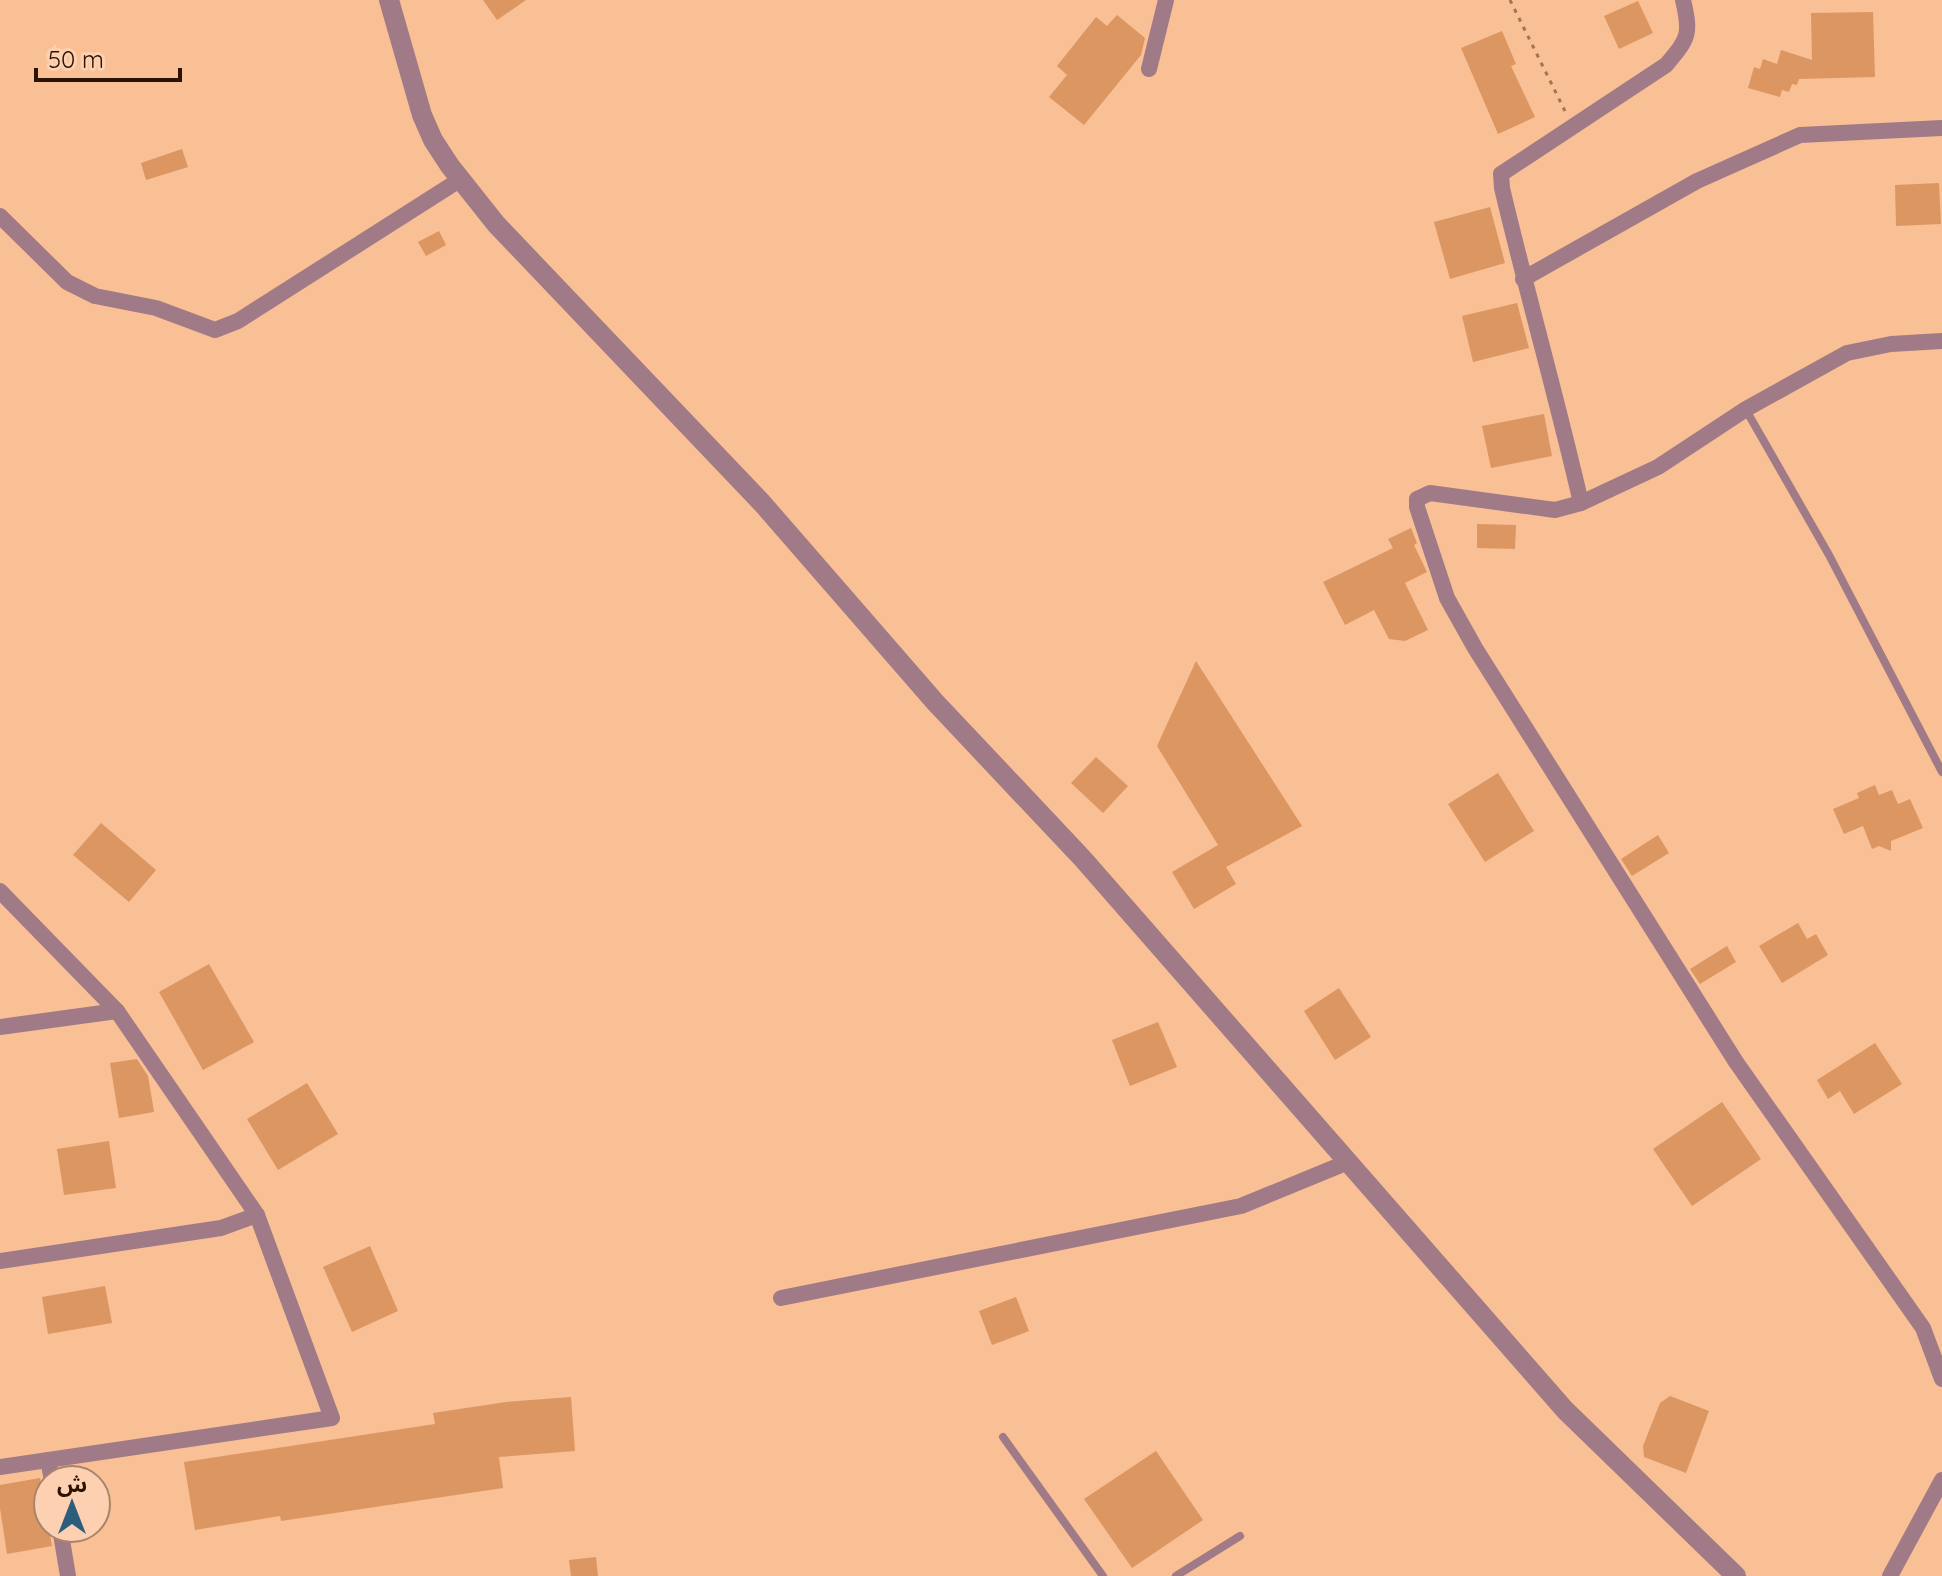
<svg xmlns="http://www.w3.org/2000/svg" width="1942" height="1576" viewBox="0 0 1942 1576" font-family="Quicksand,'Noto Sans Arabic',sans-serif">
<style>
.building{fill:#dc9661}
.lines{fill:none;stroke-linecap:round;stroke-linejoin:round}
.path{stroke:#a17555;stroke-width:3;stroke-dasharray:4 6;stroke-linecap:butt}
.service{stroke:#a07b87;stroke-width:8}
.minor{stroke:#a07b87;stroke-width:16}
.tertiary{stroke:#a07b87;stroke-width:20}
</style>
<rect width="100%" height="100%" fill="#f9bf95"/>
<g class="building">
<path d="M483,0H526L497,20Z"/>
<path d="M1638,1L1653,33L1619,49L1604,16Z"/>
<path d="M1873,12L1875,77L1799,79L1797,85L1792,84L1789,92L1782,90L1780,97L1748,88L1754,67L1760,69L1763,59L1777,64L1781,50L1812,60L1811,13Z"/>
<path d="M1117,15L1145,38L1141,55L1084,125L1049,97L1067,75L1057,66L1096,17L1107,26Z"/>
<path d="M1502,31L1516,64L1511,66L1535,117L1498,134L1461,48Z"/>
<path d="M182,149L188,167L146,180L141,163Z"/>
<path d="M1939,183L1941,224L1896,226L1895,185Z"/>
<path d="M1490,207L1505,263L1450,279L1434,222Z"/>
<path d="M439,231L446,245L426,256L418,242Z"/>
<path d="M1517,303L1529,348L1473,362L1462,316Z"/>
<path d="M1544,414L1552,456L1491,468L1482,426Z"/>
<path d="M1477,524L1516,525L1515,549L1477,548Z"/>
<path d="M1411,528L1417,543L1414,545L1427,572L1405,583L1428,630L1405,641L1389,639L1374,610L1345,625L1323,582L1393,548L1388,539Z"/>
<path d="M1196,661L1302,826L1226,867L1236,884L1194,909L1172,872L1218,845L1157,746Z"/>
<path d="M1096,757L1128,786L1103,813L1071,783Z"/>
<path d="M1498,773L1534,831L1485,862L1448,804Z"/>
<path d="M1875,785L1879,795L1892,790L1898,804L1910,799L1923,828L1891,841V851L1879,846L1872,849L1863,826L1844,834L1833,809L1859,798L1857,793Z"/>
<path d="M101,823L156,870L129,902L73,855Z"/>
<path d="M1658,835L1669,853L1632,876L1621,859Z"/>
<path d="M1798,923L1807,939L1816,934L1828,955L1782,983L1759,946Z"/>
<path d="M1727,946L1736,962L1700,984L1690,969Z"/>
<path d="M209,964L254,1042L203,1070L159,992Z"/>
<path d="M1339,988L1371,1037L1335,1060L1304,1011Z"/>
<path d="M1158,1022L1177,1067L1130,1086L1112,1040Z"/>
<path d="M1875,1043L1902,1084L1854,1114L1840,1091L1828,1099L1817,1080Z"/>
<path d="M137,1059L148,1076L154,1112L119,1118L110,1063Z"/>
<path d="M307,1083L338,1134L278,1170L247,1119Z"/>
<path d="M1722,1102L1761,1159L1692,1206L1653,1149Z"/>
<path d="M109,1141L116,1188L64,1195L57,1149Z"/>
<path d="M370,1246L398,1311L352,1332L323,1267Z"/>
<path d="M105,1286L112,1323L48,1334L42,1297Z"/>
<path d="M1016,1297L1029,1331L992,1345L979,1311Z"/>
<path d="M1670,1396L1709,1411L1686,1473L1644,1457L1643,1446L1660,1403Z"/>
<path d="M571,1397L575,1451L499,1457L503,1488L281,1521L280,1516L195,1530L184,1462L435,1424L433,1413L506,1402Z"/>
<path d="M1156,1451L1203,1520L1132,1568L1084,1499Z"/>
<path d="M40,1478L52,1546L7,1554L0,1508V1485Z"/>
<path d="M596,1557L598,1576H571L569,1560Z"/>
</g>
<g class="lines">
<path class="path" d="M1510,0L1565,111"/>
<g class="service">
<path d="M1746,410L1829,555L1942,772"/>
<path d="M1003,1437L1103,1576"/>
<path d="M1176,1576L1240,1536"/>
</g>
<g class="minor">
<path d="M1149,69L1166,0"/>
<path d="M0,216L67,282L95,296L156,308L215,330L238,321L461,179"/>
<path d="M1523,279L1697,181L1800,135L1942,128"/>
<path d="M1942,341L1891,344L1847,353L1746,409L1658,467L1581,503L1555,510L1430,493L1417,499V507L1447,598L1475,648L1736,1062L1923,1328L1942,1379"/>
<path d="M1581,503C1557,398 1527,294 1502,188L1501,174L1666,65C1689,38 1691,34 1683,0"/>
<path d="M0,891L117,1011L257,1215L332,1418L0,1467"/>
<path d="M0,1027L117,1011"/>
<path d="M0,1261L221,1228L257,1215"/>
<path d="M781,1298L1241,1206L1348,1162"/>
<path d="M48,1460L52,1480"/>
<path d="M60,1528L68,1576"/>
<path d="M1890,1576L1942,1480"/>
</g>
<path class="tertiary" d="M389,0L422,115L433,140L450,166L496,224L762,503L935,702L1083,859L1565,1410L1736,1576"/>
</g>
<g transform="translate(72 1504)"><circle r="38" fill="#fcd0b0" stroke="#a9846a" stroke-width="2"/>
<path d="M0-6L14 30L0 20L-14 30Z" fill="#2c5d7b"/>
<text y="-12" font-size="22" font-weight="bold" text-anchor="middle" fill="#2c1200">ش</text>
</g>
<path d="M36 68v12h144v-12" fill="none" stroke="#2c1200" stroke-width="4"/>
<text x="48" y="68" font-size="24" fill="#2c1200" stroke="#fcd0b0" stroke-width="6" paint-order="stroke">50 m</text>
</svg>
